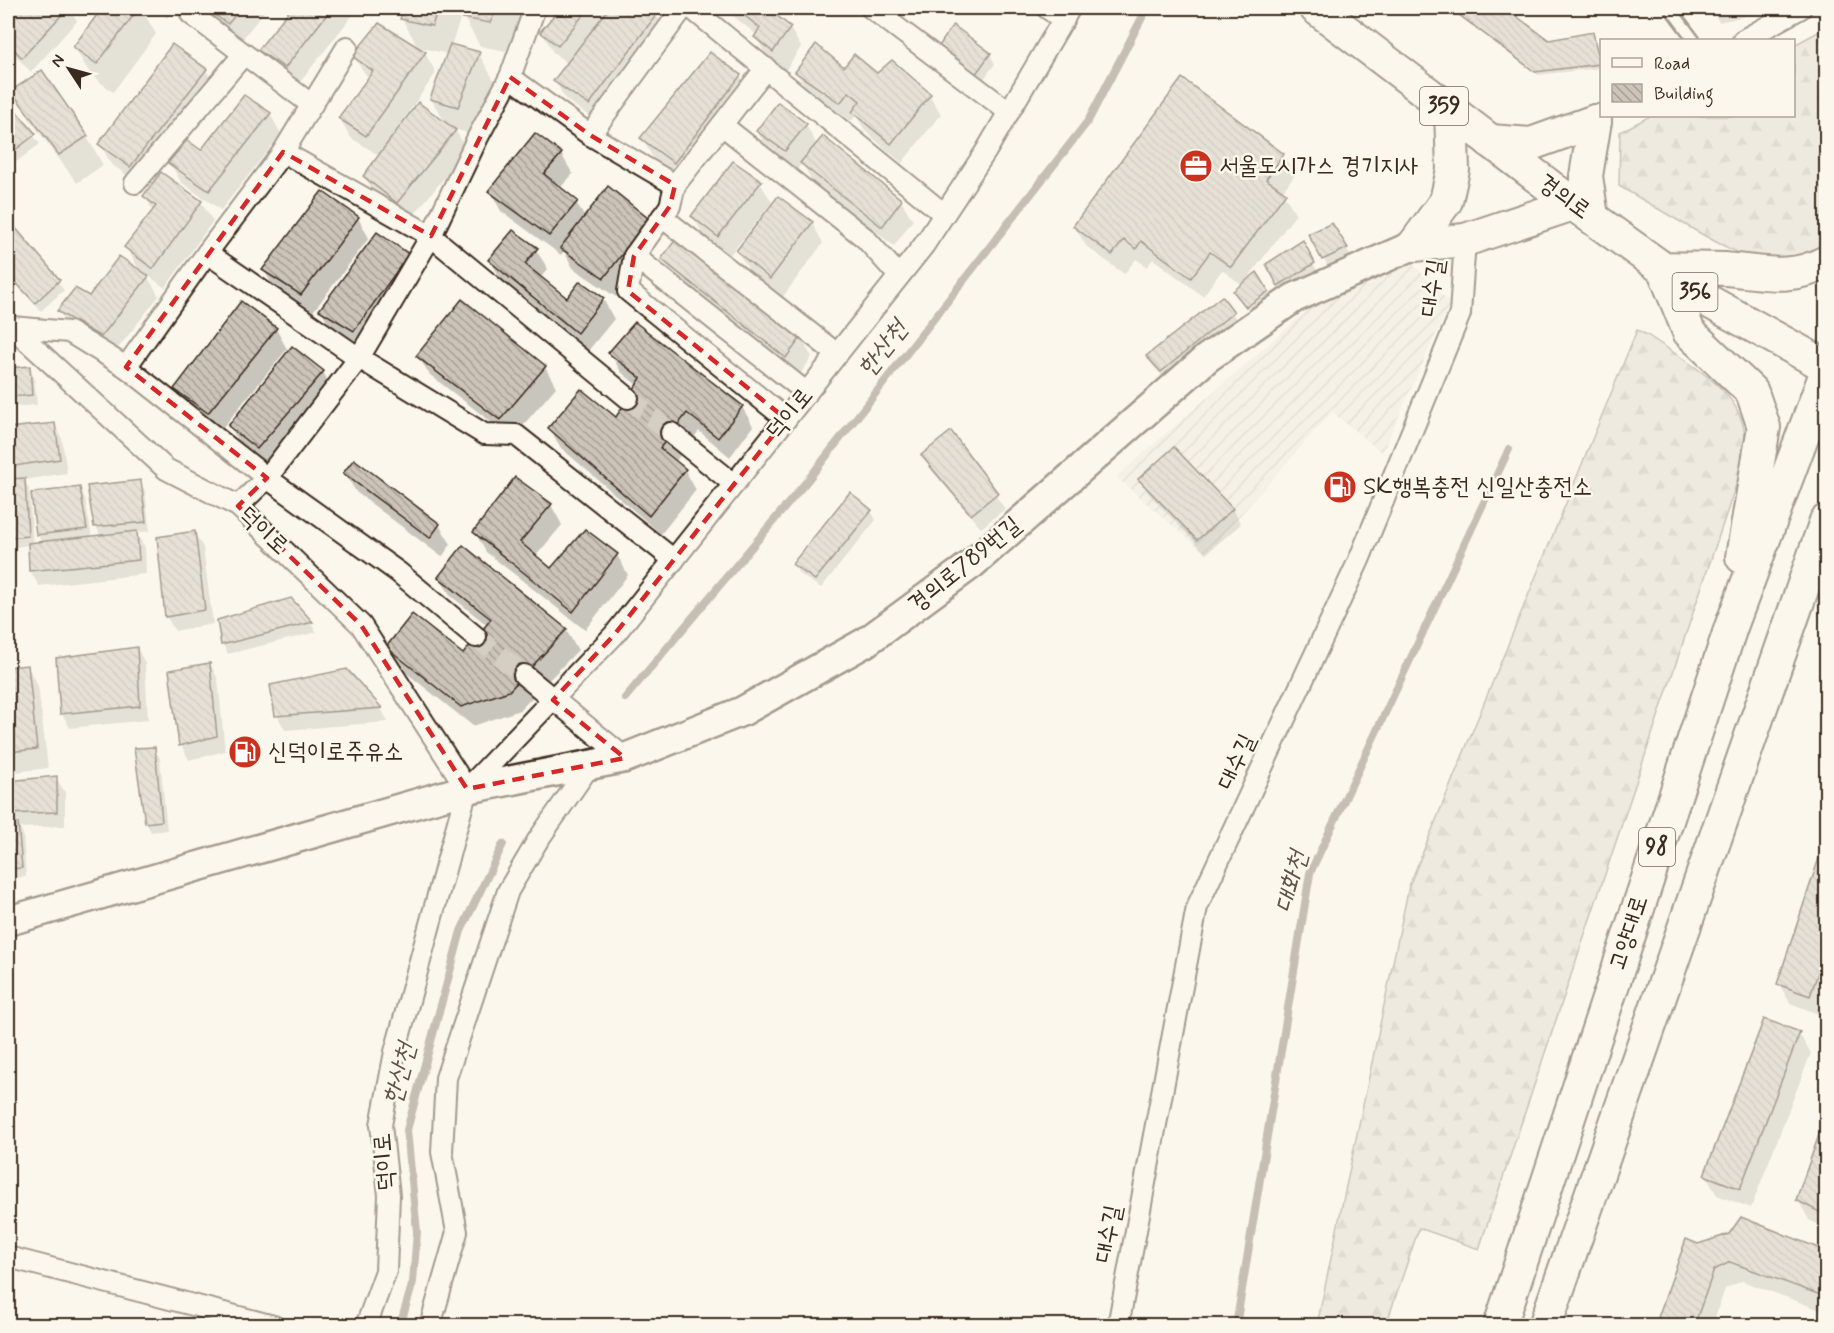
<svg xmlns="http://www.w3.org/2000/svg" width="1834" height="1333" viewBox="0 0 1834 1333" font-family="Mynerve,'Poor Story',sans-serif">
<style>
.industrial{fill:url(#industrial-furrows)}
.forest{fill:url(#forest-firs);stroke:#8d8276;stroke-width:1.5}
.shadow{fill:#0003}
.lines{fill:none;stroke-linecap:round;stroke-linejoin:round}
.stream{stroke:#85796d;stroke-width:8}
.building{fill:url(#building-back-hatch);stroke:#3b2a1e;stroke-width:1.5}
.street-tunnel{stroke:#d5cec3;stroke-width:20;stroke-dasharray:20 10;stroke-linecap:butt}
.lane-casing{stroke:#3b2a1e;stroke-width:15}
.street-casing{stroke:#3b2a1e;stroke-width:24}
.secondary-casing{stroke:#3b2a1e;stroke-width:33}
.primary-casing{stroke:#3b2a1e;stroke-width:36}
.lane{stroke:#fbf7ec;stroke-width:10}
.street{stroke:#fbf7ec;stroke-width:20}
.secondary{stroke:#fbf7ec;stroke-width:28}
.primary{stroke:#fbf7ec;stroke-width:32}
.marked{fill:none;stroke:#d62828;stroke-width:4.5;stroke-dasharray:12 8;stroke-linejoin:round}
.labels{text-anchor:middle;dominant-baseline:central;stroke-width:5;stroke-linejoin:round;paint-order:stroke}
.shield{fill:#fbf7ec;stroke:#75685c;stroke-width:1.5}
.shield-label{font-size:22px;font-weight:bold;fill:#3b2a1e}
.poi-label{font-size:24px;fill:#3b2a1e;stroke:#fbf7ec;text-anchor:start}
.street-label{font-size:24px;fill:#3b2a1e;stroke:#fbf7ec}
.water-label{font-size:26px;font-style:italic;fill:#605246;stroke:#fbf7ec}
</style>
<defs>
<pattern id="industrial-furrows" width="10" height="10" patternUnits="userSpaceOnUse" patternTransform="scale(1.5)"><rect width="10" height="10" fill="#ede8dd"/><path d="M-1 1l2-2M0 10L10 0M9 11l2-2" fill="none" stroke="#ccc7bd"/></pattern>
<pattern id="forest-firs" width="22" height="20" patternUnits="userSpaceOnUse" patternTransform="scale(1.5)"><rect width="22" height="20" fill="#dfd9ce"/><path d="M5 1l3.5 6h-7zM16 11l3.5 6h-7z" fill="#c0bab0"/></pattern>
<pattern id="building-back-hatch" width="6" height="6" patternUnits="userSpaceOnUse" patternTransform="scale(1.5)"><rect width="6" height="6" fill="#ccc4b9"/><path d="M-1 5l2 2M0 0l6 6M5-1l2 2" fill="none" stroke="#a79f96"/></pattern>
</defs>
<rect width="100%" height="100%" fill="#fbf7ec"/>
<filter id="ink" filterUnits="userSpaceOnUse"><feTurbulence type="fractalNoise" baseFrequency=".0167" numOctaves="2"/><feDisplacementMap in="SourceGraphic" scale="12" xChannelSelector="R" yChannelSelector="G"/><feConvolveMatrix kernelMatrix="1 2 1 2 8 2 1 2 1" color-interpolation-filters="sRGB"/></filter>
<g filter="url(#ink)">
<path class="industrial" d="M1409,260L1450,303L1382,453L1332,412L1206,554L1116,477L1305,312Z"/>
<g class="forest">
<path d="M1826,28V242C1775,276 1738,255 1691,228C1667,214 1643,200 1619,186L1620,132L1650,116H1794V45Z"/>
<path d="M1637,330L1649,336C1684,361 1742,388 1745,437C1745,451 1740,466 1738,479L1479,1249L1419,1228L1386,1325H1317L1409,886Z"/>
</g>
<g class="shadow">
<path d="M17,8H69L77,21L31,72L8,48V17Z"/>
<path d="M104,8H141L156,34L113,92L91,75L74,47Z"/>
<path d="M153,8H175L167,18Z"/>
<path d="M203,8H267L239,43L211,22Z"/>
<path d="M293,8H354L356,11L296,87L271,69L260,50Z"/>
<path d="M406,8H464L451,46L479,54L495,82L474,135L455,129L467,150L408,222L376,196L364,176L380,156L351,138L340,119L369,79L353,56L425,53L436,73L391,137L393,138L446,124L431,99L448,54L418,47L402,19Z"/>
<path d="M467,8H524L506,51L480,46L464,18Z"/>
<path d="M562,8H646L656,15L668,34L601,124L566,100L555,81L568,64L553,52L542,32Z"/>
<path d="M723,8H780L777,14L778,19L790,28L801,47L785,71L767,57L756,37L757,35Z"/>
<path d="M1448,8H1503L1548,42L1593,34L1601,68L1538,75Z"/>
<path d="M1710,8H1783L1719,22Z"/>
<path d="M941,46L990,54L995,64L981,83L946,56Z"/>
<path d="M710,54L740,76L752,96L686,181L653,158L642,138Z"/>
<path d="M845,69L877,75L929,95L941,114L902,163L866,132L856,116L851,121L808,91L796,72Z"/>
<path d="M206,70L217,90L142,186L111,164L100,144Z"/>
<path d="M13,91L87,137L103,165L77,183L30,120Z"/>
<path d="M778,104L806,125L817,145L901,201L913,220L894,246L813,183L802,163L797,170L769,151L757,131Z"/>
<path d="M10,106L40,144L16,162L8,152Z"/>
<path d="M270,114L281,134L221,210L181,182L170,163L202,152Z"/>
<path d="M535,135L561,154L573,174L559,189L576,202L585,218L648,220L659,239L616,297L573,268L564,251L561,255L501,211L490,191Z"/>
<path d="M1283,155L1295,175L1282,192L1296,214L1245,282L1256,275L1270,296L1249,310L1237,295L1242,285L1222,270L1203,296L1153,259L1147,267L1136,259L1124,274L1086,246L1074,226Z"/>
<path d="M760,183L772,202L729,256L704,236L693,216Z"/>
<path d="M145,196L201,202L213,221L165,288L146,274L159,296L112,356L70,331L59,311L140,271L126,247L153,211Z"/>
<path d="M358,218L369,238L312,313L275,290L264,270Z"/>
<path d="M8,219L64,290L41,311L8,276Z"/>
<path d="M812,223L823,243L782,298L749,270L737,251Z"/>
<path d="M1332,225L1352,258L1329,268L1310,235Z"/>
<path d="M1302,243L1319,274L1284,295L1268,264Z"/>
<path d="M536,250L548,269L540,278L567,300L581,283L603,299L614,319L588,351L501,279L490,260Z"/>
<path d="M408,255L420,274L366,349L332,329L321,310Z"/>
<path d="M663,259L800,337L812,357L798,377L674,278Z"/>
<path d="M8,289L14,300L8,304Z"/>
<path d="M462,301L545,367L556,387L512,438L430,375L418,356Z"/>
<path d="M1232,313L1238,322L1167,381L1153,366L1148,356Z"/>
<path d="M276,329L287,349L220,431L187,409L175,389Z"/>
<path d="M293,348L323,372L334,392L269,468L241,446L230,426Z"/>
<path d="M610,353L742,407L753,426L730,457L699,431L675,462L685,470L696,490L661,534L561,448L550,429L616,419L638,386L621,372Z"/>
<path d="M29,368L34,377L37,405L8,407V369Z"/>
<path d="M54,424L62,439L67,473L24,480L29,489L33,544L42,543L38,535L80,489L85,498L92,537L101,536L96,527L89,487L140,482L145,491L150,531L136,533L145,547L146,574L39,586L30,571L29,545L8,548V430Z"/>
<path d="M951,433L1005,509L981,528L931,470L923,455Z"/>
<path d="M345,473L439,525L451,544L442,557L356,492Z"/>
<path d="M1140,479L1232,509L1241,524L1206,554L1149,494Z"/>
<path d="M551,505L562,525L535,557L552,570L617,555L628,575L585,630L486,552L475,532Z"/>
<path d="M871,511L876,520L821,588L799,574L794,564Z"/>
<path d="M194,532L203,547L213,624L175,631L166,616Z"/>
<path d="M463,547L566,630L578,650L520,710L473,726L399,667L388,647L463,657L487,625L451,596L439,577Z"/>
<path d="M291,600L317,632L228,654L223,645L219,621Z"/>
<path d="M137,648L145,663L148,720L70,728L62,714Z"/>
<path d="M210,664L218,679L225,751L189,760L181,745Z"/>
<path d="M27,666L38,686L48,768L8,773V669Z"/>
<path d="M346,671L381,708L388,722L285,730L277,715Z"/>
<path d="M154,749L160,758L167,830L151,832L146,822Z"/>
<path d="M56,778L65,792V826L20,828L23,834L26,877L8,878V782Z"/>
<path d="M1826,841V999L1821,1015L1790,1003L1779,984Z"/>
<path d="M1799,1034L1811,1053L1751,1208L1717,1195L1705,1175Z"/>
<path d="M1826,1120V1228L1809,1220L1798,1200Z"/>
<path d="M1741,1219L1826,1253V1312L1742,1281L1725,1289L1712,1326H1657Z"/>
</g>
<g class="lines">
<g class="stream">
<path d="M625,698L807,481L1088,121L1147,8"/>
<path d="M400,1326L413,1282L417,1232L407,1130L461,931L503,844"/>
<path d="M1236,1326L1310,873L1509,449"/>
</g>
</g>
<g class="building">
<path d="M15,8H68L22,58L8,43V15Z"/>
<path d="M102,8H139L97,64L73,47Z"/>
<path d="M205,8H241L228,24Z"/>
<path d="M291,8H332L285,68L258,50Z"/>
<path d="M404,8H438L432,26L400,19Z"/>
<path d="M466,8H497L490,23L462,18Z"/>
<path d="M560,8H589L558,46L540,32Z"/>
<path d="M609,8H648L657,14L589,105L553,81Z"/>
<path d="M735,8H770L771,11L791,27L773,52L754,37L760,28Z"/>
<path d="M1450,8H1505L1549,40L1593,32L1600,64L1535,72Z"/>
<path d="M379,23L426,52L366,136L338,118L373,71L352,56Z"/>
<path d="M953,25L991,53L975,75L939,46Z"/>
<path d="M172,44L207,69L130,167L98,144Z"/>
<path d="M450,44L480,52L458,107L430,99Z"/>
<path d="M816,44L844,67L854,54L877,73L892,60L931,94L891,144L852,112L860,101L849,92L840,103L795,72Z"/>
<path d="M710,52L741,75L674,163L640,138Z"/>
<path d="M42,70L88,136L59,155L11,91Z"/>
<path d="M1182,78L1284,154L1266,179L1286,193L1231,267L1210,252L1191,278L1141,241L1136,249L1124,240L1112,255L1073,226Z"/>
<path d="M244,95L271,113L209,191L168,163L187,140L201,150Z"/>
<path d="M418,102L456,130L397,203L363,176Z"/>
<path d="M778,102L807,124L785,151L756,131Z"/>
<path d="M10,104L36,134L10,154L8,105Z"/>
<path d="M535,133L562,153L544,174L578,201L549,236L488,191Z"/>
<path d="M823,136L902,200L882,227L800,163Z"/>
<path d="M733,161L762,181L718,237L691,216Z"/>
<path d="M161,172L202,201L153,269L124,247L156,206L143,196Z"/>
<path d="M608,186L649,219L604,278L560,248Z"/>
<path d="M322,191L359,217L301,295L262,270Z"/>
<path d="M778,196L813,222L770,279L736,251Z"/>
<path d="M1332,223L1348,248L1322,260L1308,234Z"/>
<path d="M14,226L60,280L35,303L8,274V232Z"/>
<path d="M513,230L538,248L525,264L567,298L580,281L604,298L577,333L488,260Z"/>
<path d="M377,232L409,254L354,331L319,310Z"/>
<path d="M676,239L802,336L786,358L661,259Z"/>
<path d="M1303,240L1315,263L1278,286L1266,264Z"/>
<path d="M119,256L149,276L101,337L57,311L75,288L89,296Z"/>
<path d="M1257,272L1269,291L1246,307L1233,291Z"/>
<path d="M1222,296L1234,312L1161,372L1146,356Z"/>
<path d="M462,299L546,366L500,420L416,356Z"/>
<path d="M241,301L277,328L208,413L174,389Z"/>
<path d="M635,322L743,406L718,438L687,413L660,448L686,469L649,516L548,428L581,389L616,417L641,378L608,353Z"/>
<path d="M292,346L324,371L257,449L228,426Z"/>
<path d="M30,366L32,395L8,397V368Z"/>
<path d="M55,423L60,459L8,467V428Z"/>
<path d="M951,431L998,493L971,515L921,455Z"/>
<path d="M1174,447L1233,509L1197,540L1138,479Z"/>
<path d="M354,459L440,524L430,538L343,473Z"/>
<path d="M515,477L552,504L520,542L551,568L585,529L618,554L573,612L473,532Z"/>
<path d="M25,478L28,536L8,538V479Z"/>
<path d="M141,480L146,522L94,527L87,486Z"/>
<path d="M80,487L87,529L36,535L31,493Z"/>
<path d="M850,492L872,510L815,580L792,564Z"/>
<path d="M137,531L139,560L29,571L28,543Z"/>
<path d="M195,531L205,610L165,617L157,537Z"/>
<path d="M463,545L567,629L509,691L461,707L386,647L412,614L463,654L491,619L438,577Z"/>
<path d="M291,598L313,622L221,645L217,620Z"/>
<path d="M137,647L140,706L60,714L56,658Z"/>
<path d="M210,663L217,736L179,746L169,670Z"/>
<path d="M28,665L37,749L8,752V667Z"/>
<path d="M347,669L382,708L275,716L270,685Z"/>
<path d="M155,747L162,821L145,823L134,748Z"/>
<path d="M57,776V812L8,814V781Z"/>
<path d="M8,823H18L22,868L8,869Z"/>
<path d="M1826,837V950L1810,996L1777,984Z"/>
<path d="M1764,1019L1800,1032L1740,1189L1704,1175Z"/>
<path d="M1826,1115V1212L1825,1215L1796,1200Z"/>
<path d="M1741,1217L1826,1251V1297L1730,1262L1714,1270L1694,1326H1655L1686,1239L1698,1244L1729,1234Z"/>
</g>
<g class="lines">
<g class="street-tunnel">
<path d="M628,398L671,433"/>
<path d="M476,637L524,675"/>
</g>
<defs>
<path id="lane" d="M1670,8L1694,40"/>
<g id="street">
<path d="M691,8L944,214"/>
<path d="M871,8L1009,112"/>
<path d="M1047,8L1064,20"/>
<path d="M191,14L312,105"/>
<path d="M1743,40L1801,8"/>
<path d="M766,68L675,185L670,206L634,256L628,291L786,419"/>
<path d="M510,77L590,135L675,185"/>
<path d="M722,125L865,238L899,276"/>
<path d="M590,135L683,8"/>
<path d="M283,152L431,236L628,398"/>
<path d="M135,183L244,54"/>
<path d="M662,217L837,354"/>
<path d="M207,253L359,358L484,434L516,435L674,560"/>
<path d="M634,256L807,393"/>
<path d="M8,326L12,327L166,469L238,506L361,625L467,789"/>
<path d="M12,327L69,332L126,367L267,478L398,572L476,637"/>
<path d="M126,367L207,253L283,152L347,47"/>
<path d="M671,433L734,484"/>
<path d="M238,506L267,478L359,358L431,236L478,137L510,77L535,8"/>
<path d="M524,675L625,758"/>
<path d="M8,1257L274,1326"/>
<path d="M366,1326L386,1271L389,1195L381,1125L395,1052L467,789L614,635L924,245L986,151L1070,8"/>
<path d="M430,1326L457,1232L442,1152L446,1078L508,891L538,840L590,765"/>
<path d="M1118,1326L1197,907L1359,560L1460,314L1465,240"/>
</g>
<path id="secondary" d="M8,921L467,789L625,758L743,711L866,642L972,564L1207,358L1294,298L1414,245"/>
<g id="primary">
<path d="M1316,8L1573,204L1708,301L1826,366"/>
<path d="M1490,141L1531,144L1595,121"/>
<path d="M1592,217L1586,176L1595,121"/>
<path d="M1414,245L1465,240L1573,204"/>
<path d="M1414,245L1446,201L1453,170L1451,111"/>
<path d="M1742,557L1764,427L1752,392L1689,332L1663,268C1684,269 1705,268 1725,269C1763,272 1791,281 1826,262"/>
<path d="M1500,1326L1731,627L1826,373"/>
<path d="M1545,1326L1826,521"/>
</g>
</defs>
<use href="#lane" class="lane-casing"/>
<use href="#street" class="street-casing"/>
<use href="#secondary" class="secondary-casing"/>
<use href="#primary" class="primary-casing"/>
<use href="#lane" class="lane"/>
<use href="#street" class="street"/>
<use href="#secondary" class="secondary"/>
<use href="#primary" class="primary"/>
</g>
</g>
<path d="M0 0H1834V1333H0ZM510,77L590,135L675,185L670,206L634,256L628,291L786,419L614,635L553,700L625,758L467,789L361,625L238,506L267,478L126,367L283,152L431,236Z" fill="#fbf7ec" fill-opacity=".55" fill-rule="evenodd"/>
<path class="marked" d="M510,77L590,135L675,185L670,206L634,256L628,291L786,419L614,635L553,700L625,758L467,789L361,625L238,506L267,478L126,367L283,152L431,236Z"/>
<defs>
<symbol id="office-disc" viewBox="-11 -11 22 22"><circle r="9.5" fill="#c8321e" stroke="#fbf7ec"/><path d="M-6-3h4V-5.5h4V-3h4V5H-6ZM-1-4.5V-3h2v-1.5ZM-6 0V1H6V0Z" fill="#fff"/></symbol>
<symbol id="fuel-disc" viewBox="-11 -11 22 22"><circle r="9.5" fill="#c8321e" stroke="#fbf7ec"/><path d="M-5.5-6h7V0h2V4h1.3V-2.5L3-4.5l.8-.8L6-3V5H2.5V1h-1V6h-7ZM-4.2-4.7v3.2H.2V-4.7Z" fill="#fff"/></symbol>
</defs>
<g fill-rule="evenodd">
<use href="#office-disc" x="1177" y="147" width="38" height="38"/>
<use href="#fuel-disc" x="1321" y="468" width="38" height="38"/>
<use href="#fuel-disc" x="226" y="733" width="38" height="38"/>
</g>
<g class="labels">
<g class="shield">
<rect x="1420" y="87" width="48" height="38" rx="4.5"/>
<rect x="1672.5" y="273" width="45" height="38" rx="4.5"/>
<rect x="1639" y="828" width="36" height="38" rx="4.5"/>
</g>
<g class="shield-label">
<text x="1444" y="106">359</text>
<text x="1695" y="292">356</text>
<text x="1657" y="847">98</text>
</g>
<g class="poi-label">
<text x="1219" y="166">서울도시가스 경기지사</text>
<text x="1363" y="487">SK행복충전 신일산충전소</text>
<text x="268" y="752">신덕이로주유소</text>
</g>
<g class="street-label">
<text transform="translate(1564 197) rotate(36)">경의로</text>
<text transform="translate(1433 288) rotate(-82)">대수길</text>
<text transform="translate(790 414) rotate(-51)">덕이로</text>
<text transform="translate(263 531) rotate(43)">덕이로</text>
<text transform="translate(965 565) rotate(-39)">경의로789번길</text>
<text transform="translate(1237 762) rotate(-65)">대수길</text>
<text transform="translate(1629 933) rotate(-72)">고양대로</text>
<text transform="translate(385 1162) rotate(-95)">덕이로</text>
<text transform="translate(1109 1234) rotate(-79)">대수길</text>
</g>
<g class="water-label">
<text transform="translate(883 349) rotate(-52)">한산천</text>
<text transform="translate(1292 882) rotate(-75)">대화천</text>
<text transform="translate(400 1074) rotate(-75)">한산천</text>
</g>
</g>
<rect width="1834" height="1333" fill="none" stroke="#fbf7ec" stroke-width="30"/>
<rect x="15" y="15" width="1804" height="1303" fill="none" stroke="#3b2a1e" stroke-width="2" filter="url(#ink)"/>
<rect x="1600" y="39" width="195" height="78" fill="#fbf7ec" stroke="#aea59a" stroke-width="1.5"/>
<rect x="1612" y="58" width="30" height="9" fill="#fbf7ec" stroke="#aea59a" stroke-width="1.5"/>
<text x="1654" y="69" font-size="18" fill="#3b2a1e">Road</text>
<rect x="1612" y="84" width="30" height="18" fill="url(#building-back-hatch)" stroke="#aea59a" stroke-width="1.5"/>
<text x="1654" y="99" font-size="18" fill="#3b2a1e">Building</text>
<g transform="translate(69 69) rotate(306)" stroke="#fbf7ec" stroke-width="4.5" paint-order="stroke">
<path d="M0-4.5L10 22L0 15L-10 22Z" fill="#3b2a1e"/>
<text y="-9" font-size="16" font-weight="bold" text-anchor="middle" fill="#3b2a1e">N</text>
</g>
</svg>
